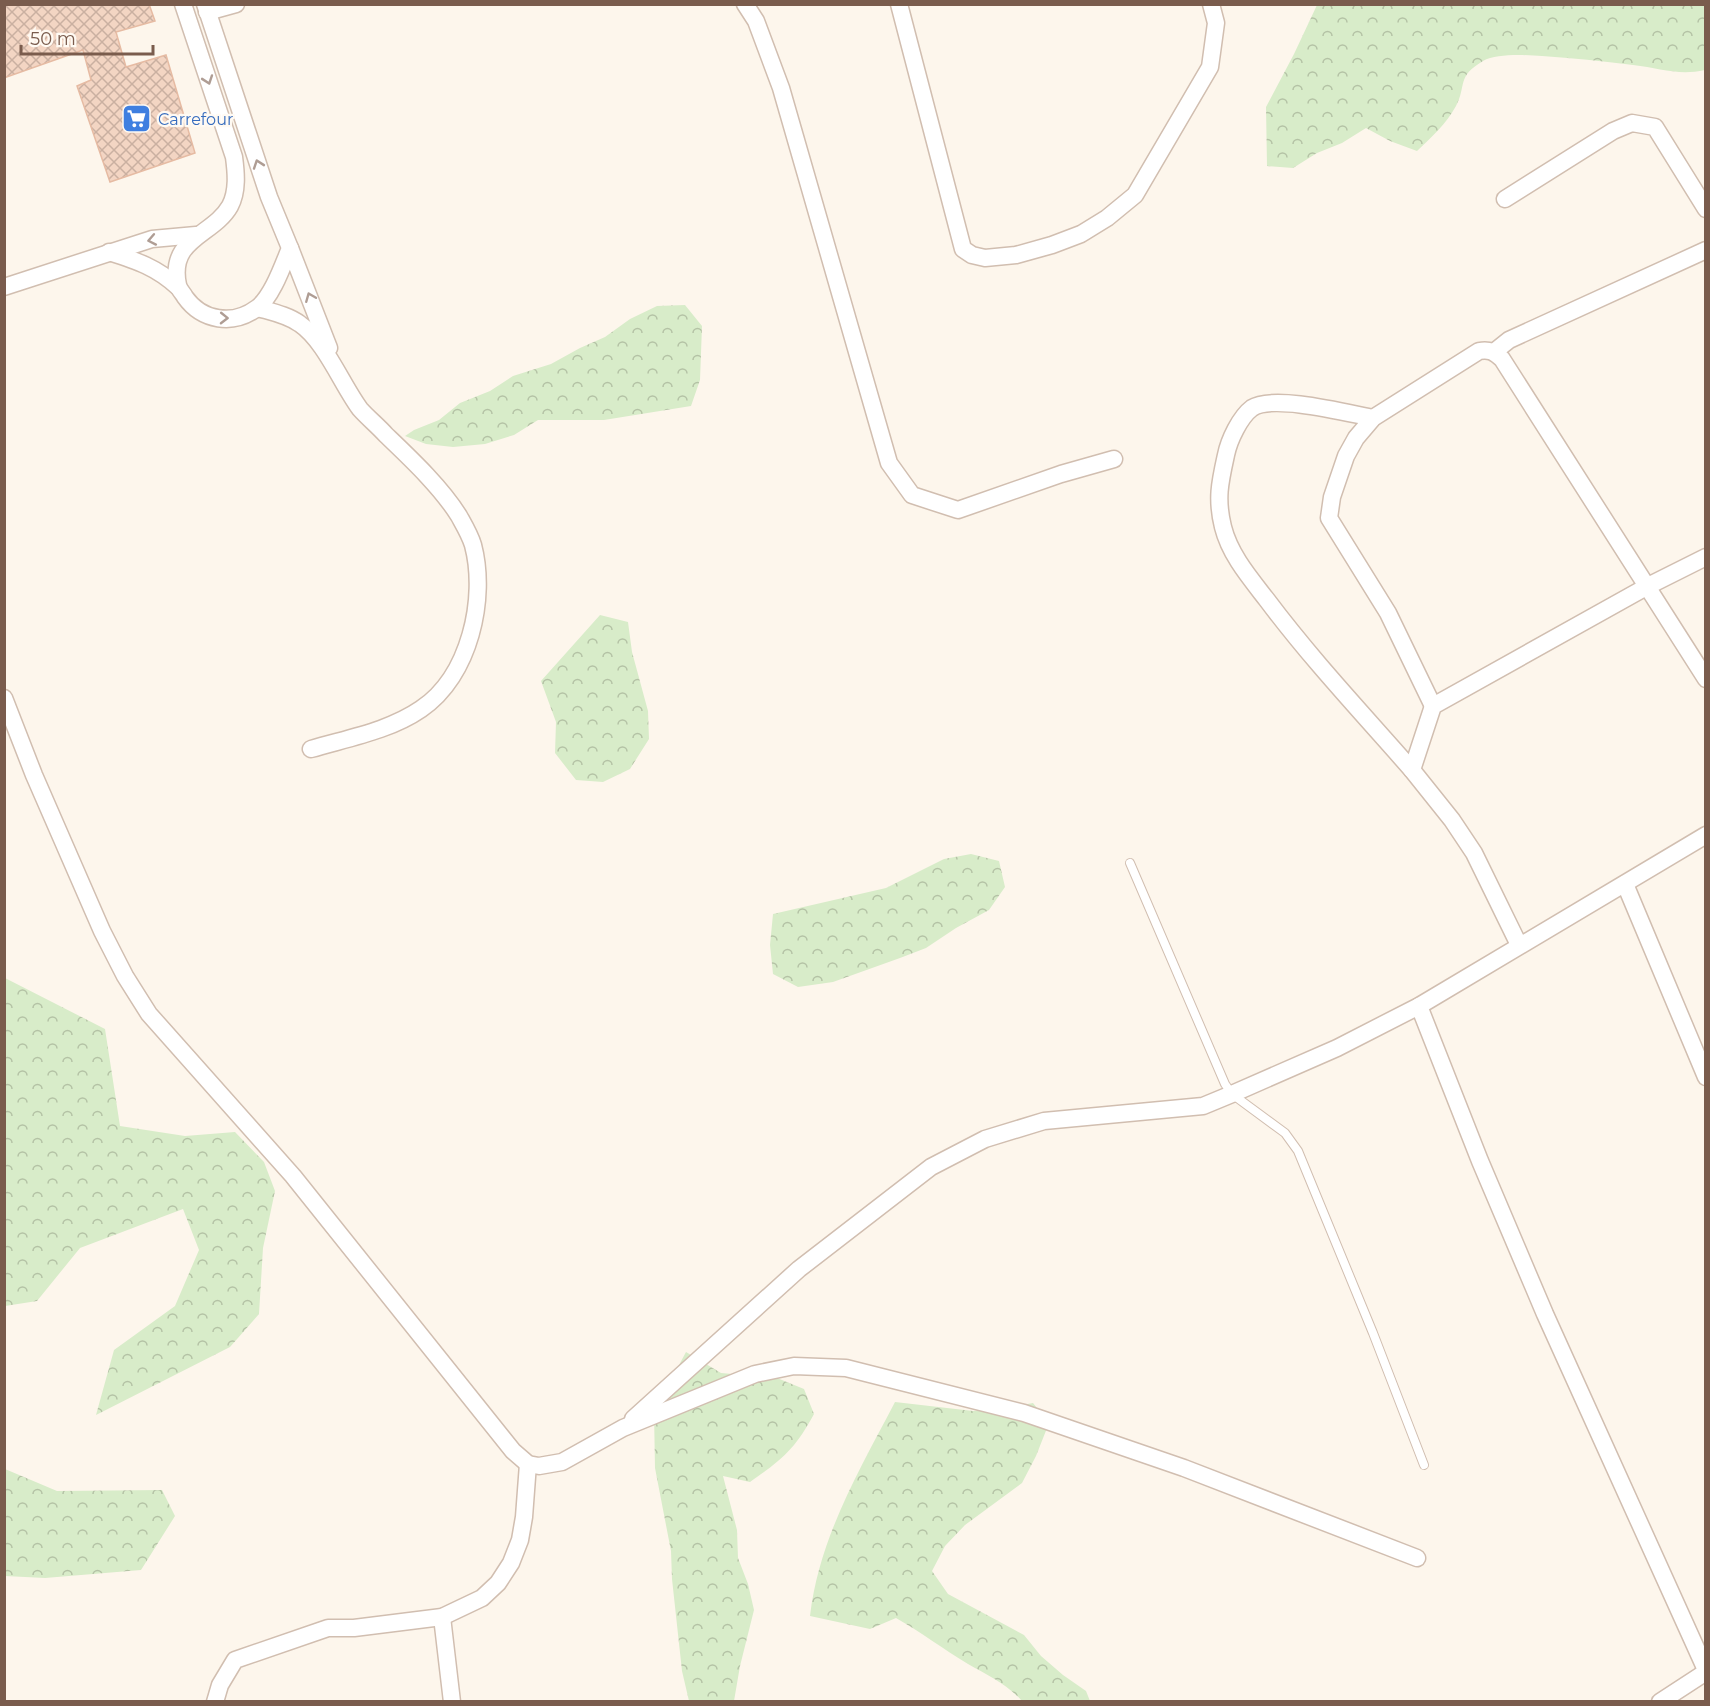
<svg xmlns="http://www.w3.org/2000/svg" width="1710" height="1706" viewBox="0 0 1710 1706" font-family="Montserrat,sans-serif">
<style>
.forest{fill:url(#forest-crowns)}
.building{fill:url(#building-cross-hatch);stroke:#e6bba3;stroke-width:1.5}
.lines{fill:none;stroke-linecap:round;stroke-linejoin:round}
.lane-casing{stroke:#d1beb0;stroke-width:10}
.street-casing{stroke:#d1beb0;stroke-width:19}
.lane{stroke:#fff;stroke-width:8}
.street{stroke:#fff;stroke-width:16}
.oneway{stroke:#af9d94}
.labels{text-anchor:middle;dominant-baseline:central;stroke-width:4.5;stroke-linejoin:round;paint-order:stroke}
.shop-label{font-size:16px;fill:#366cbe;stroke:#fffaf3;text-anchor:start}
</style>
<defs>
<pattern id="forest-crowns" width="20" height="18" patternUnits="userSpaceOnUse" patternTransform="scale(1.5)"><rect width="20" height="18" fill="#d8ecc9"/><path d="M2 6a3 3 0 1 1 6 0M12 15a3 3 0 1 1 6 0" fill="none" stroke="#b4c2a5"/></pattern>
<pattern id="building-cross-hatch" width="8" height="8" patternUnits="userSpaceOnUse" patternTransform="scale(1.5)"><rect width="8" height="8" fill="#f3d5c3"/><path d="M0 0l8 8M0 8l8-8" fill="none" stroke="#cab0a1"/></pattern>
</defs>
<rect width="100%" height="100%" fill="#fdf6ec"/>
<g class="forest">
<path d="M1317,5H1705V70C1678,76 1660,68 1633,65C1602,61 1572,58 1542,56C1526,55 1497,53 1483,61C1456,77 1467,85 1456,106C1446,124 1432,137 1417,151L1390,141L1366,128L1342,143L1317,153L1293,168L1267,166L1266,107L1294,54Z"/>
<path d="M685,305L702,326L700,380L691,406L604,420H538L514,435L485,444L453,447L426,444L405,436L414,430L439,420L460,403L490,391L513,376L551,364L580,348L605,337L630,319L657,306Z"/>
<path d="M600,615L628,622L632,652L648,711L649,739L630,769L603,782L576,780L555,753L556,722L541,681Z"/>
<path d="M971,854L999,861L1005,887L989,910L956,928L926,948L900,958L833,982L798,987L773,974L770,945L773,914L886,888L944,859Z"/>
<path d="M5,978L105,1029L120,1126L185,1136L235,1132L264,1162L275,1191L263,1248L259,1314L230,1347L96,1415L114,1350L175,1306L199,1250L183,1209L80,1248L37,1301L5,1306Z"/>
<path d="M686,1352L721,1373L777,1378L804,1389L814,1414C795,1449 783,1459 750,1482L723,1476L737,1530L738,1558L748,1584L754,1610L740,1666L734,1701H689L682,1671L672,1579L671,1551L655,1468L654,1412Z"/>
<path d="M895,1402L973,1411L1006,1408L1033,1403L1049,1423L1036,1456L1022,1483L965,1525L945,1546L932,1571L948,1594L1024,1635L1041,1656L1063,1675L1086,1691L1090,1701H1022C1007,1684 987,1675 968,1664C943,1649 921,1632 896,1618L870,1629L810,1616C819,1538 859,1471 895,1402Z"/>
<path d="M5,1469L57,1491L162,1490L175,1516L141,1570L45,1578L5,1576Z"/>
</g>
<path class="building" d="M4,4H149L155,21L116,32L126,67L166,55L195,153L110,182L77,86L91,80L83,50L4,78Z"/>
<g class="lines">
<defs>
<path id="lane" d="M1130,863L1225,1084L1232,1094L1285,1133L1298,1151L1373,1333L1424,1465"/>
<g id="street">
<path d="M183,4L234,157C236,172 238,191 230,206C213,236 168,238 178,285C179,290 183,293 185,297C202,321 233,326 257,308C272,297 283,265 290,248L269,197L205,4"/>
<path d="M745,4L756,21L781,88L889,463L912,495L958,510L1061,474L1114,459"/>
<path d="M899,4L963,249L972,255L985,258L1016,255L1052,245L1081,234L1107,218L1135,195L1210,67L1216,23L1211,4"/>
<path d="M207,12L236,4"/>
<path d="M1505,199L1613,131L1632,123L1655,127L1706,209"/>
<path d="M290,248L329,348"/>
<path d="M109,252C137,261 156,267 178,287"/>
<path d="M4,287L152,239L196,235"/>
<path d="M258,308C272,312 288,315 300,324C325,341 342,385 360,409C368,418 378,426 386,435C410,458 441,487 459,516C464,525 470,535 473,545C487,598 470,676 421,709C389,731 348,738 311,749"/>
<path d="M1494,352L1509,340L1706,250"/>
<path d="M1373,418C1347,413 1273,394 1252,408C1240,417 1229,440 1226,455C1220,482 1216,499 1223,527C1230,555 1250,578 1267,600C1312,660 1363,714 1412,770"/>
<path d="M4,698L34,775L102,931L125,976L149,1014L293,1176L513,1451L528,1464L539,1466L562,1462L623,1428L755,1374L794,1366L846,1368L1024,1413L1184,1468L1417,1558"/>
<path d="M1433,706L1388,613L1329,518L1332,497L1346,456L1356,438L1373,418L1479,351C1490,349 1494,352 1502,359L1706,679"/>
<path d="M1625,884L1706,1077"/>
<path d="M1519,945L1474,853L1452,820L1412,770L1433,706L1648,586L1706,557"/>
<path d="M1419,1006L1480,1161L1545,1314L1706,1670"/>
<path d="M633,1419L799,1269L931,1167L985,1139L1044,1121L1203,1106L1232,1094L1337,1048L1419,1006L1706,835"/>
<path d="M442,1617L452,1702"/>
<path d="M215,1702L220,1685L235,1660L328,1628H354L442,1617L482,1598L498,1583L511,1563L520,1540L524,1517L528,1464"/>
<path d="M1660,1702L1706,1672"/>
</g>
</defs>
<use href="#lane" class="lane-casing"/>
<use href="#street" class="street-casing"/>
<use href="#lane" class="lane"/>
<use href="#street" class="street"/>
</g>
<defs><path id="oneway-chevron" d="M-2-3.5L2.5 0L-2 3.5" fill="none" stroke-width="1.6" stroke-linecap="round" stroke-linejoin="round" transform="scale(1.5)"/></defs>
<g class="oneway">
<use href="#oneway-chevron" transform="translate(208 80) rotate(71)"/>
<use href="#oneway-chevron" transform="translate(258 164) rotate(-109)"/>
<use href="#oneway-chevron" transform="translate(152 240) rotate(169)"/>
<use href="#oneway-chevron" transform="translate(310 297) rotate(-112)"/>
<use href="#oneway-chevron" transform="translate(224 318) rotate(1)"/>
</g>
<defs>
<symbol id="supermarket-square" viewBox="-11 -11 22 22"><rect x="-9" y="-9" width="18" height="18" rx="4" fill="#3f7fe0" stroke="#fffaf3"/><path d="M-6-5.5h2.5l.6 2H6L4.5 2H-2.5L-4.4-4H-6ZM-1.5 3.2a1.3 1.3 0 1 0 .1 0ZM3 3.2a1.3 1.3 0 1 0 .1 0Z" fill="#fff"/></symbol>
</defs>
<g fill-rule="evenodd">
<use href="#supermarket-square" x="120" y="102" width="33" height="33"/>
</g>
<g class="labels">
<g class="shop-label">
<text x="158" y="119">Carrefour</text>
</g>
</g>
<rect width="1710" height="1706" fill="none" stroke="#7a5c4d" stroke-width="12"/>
<path d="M21 45v9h132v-9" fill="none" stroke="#7a5c4d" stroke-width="3"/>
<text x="30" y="45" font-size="18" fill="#7a5c4d" stroke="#fffaf3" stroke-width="4.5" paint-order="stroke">50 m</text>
</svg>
